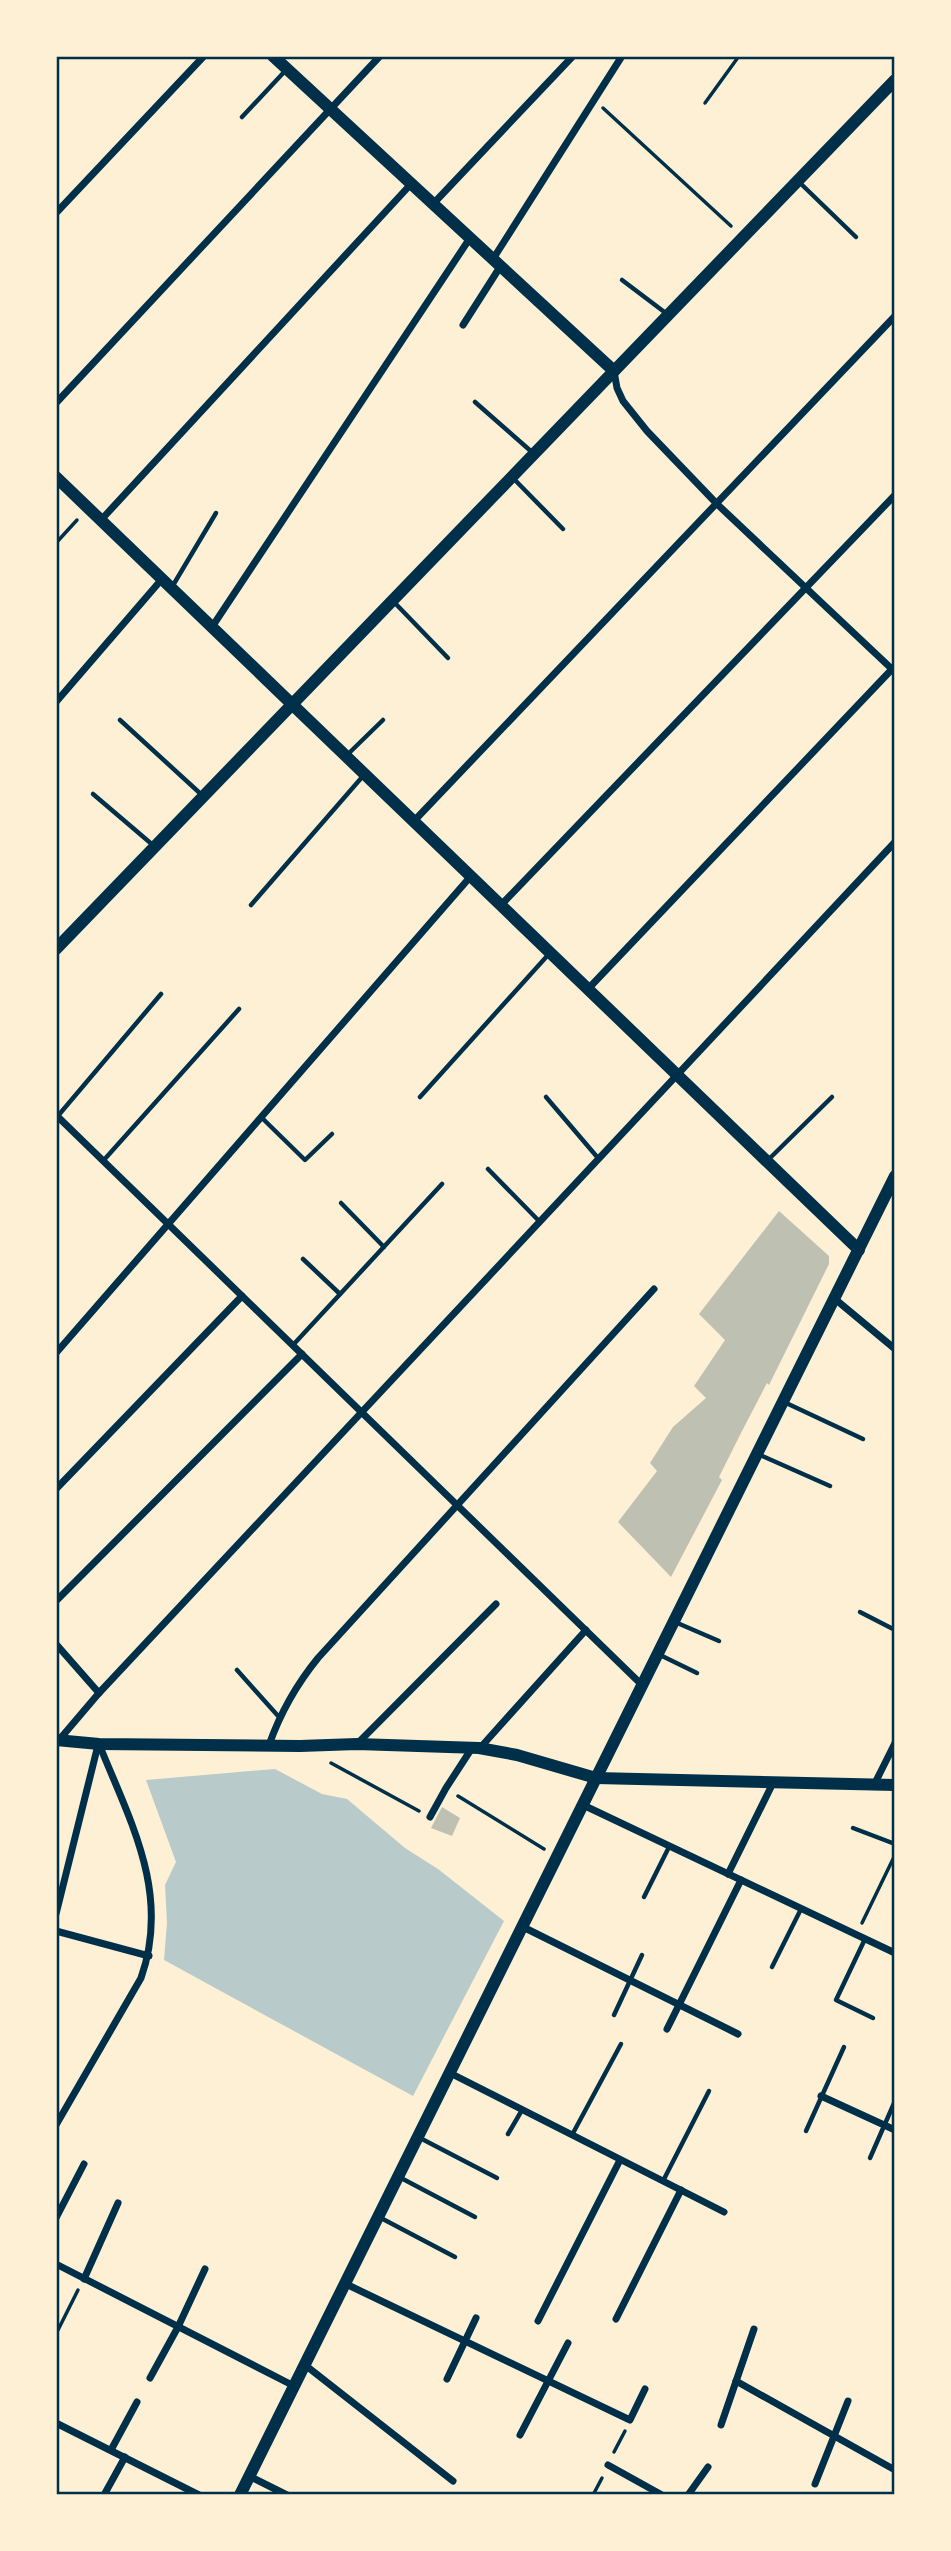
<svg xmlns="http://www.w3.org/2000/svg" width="951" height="2551" viewBox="0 0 951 2551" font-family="Arial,sans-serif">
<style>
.green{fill:#b9caca}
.building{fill:#bec0b2}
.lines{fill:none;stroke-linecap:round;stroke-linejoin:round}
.path{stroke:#003049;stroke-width:3.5}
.service{stroke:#003049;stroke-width:4.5}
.minor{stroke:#003049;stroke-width:7}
.tertiary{stroke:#003049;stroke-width:12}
.secondary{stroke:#003049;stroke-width:12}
.neatline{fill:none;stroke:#003049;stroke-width:2.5}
</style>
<rect width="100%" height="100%" fill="#fdf0d5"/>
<path class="green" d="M275,1769L322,1794L347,1799L405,1848L438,1869L504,1921L413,2096L164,1960L167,1923L165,1885L176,1862L146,1780Z"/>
<g class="building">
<path d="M779,1211L829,1256V1264L769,1385L767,1383L741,1433L719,1477L722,1480L671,1577L618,1522L657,1471L650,1463L673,1427L706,1398L694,1386L725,1340L699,1314Z"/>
<path d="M442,1807L460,1818L452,1836L431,1828Z"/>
</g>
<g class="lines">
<g class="path">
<path d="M705,103L739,56"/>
<path d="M603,108L731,226"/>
<path d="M56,543L77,520"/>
<path d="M331,1763L419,1811"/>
<path d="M458,1796L544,1849"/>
<path d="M862,1923L894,1857"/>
<path d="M56,2334L78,2290"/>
<path d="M614,2452L625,2431"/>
<path d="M593,2495L602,2478"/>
</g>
<g class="service">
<path d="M242,117L286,70"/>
<path d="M798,181L856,237"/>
<path d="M622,280L667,314"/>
<path d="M475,402L533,453"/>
<path d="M512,477L563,529"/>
<path d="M172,587L216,513"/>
<path d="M393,601L448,658"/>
<path d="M120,720L203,796"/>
<path d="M346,756L383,720"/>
<path d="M93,794L154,846"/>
<path d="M251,905L363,776"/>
<path d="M420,1097L548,955"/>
<path d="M546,1097L598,1158"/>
<path d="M57,1117L161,994"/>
<path d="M261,1117L305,1160L332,1134"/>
<path d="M768,1160L832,1097"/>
<path d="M103,1161L239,1009"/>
<path d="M488,1169L539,1221"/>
<path d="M341,1203L384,1247"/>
<path d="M303,1259L340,1294"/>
<path d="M293,1345L442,1184"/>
<path d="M784,1402L863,1439"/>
<path d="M760,1455L830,1486"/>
<path d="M860,1612L895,1630"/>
<path d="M675,1622L719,1641"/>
<path d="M660,1655L697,1673"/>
<path d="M237,1670L279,1717"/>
<path d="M853,1828L895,1844"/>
<path d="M644,1897L669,1847"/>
<path d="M865,1939L836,2000L873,2018"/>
<path d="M772,1967L801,1909"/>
<path d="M614,2015L642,1955"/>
<path d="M806,2131L844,2047"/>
<path d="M508,2134L522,2110"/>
<path d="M572,2135L621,2044"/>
<path d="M420,2138L497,2178"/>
<path d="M870,2158L895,2101"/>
<path d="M401,2178L475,2217"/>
<path d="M663,2181L709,2091"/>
<path d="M379,2217L455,2257"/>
</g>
<g class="minor">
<path d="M433,204L573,56"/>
<path d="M56,213L204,56"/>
<path d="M493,259L622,56"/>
<path d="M463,325L500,267"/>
<path d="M614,371L617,388L623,401L647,431L717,504L894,671"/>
<path d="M56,403L380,56"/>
<path d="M101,520L411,184"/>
<path d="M212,627L470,238"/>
<path d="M56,702L162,579"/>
<path d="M414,821L895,316"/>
<path d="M502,904L895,495"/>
<path d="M588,989L895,666"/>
<path d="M56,1115L642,1685"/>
<path d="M835,1299L895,1349"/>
<path d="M56,1353L471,876"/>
<path d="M56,1489L242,1296"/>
<path d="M56,1601L302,1354"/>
<path d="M56,1644L99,1693"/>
<path d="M59,1740L99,1693L895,842"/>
<path d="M357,1744L496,1604"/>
<path d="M269,1745C281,1711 296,1685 318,1658L654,1289"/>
<path d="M480,1748L586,1630"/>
<path d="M874,1785L895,1743"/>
<path d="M583,1805L895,1953"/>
<path d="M430,1817L446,1788L472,1748"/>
<path d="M728,1874L773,1783"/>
<path d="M56,1914L98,1745"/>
<path d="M523,1927L738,2034"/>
<path d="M56,1931L149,1956"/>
<path d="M667,2029L741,1880"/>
<path d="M450,2073L724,2212"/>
<path d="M821,2096L895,2130"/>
<path d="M56,2125L141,1978C171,1893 130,1821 99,1744"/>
<path d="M56,2218L84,2164"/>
<path d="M56,2264L294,2386"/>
<path d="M84,2279L118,2203"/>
<path d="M346,2284L630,2420L645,2389"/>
<path d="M616,2319L681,2190"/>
<path d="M538,2321L620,2160"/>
<path d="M305,2365L453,2481"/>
<path d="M150,2378L178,2327L205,2269"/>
<path d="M447,2379L476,2318"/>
<path d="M736,2381L895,2470"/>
<path d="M56,2423L199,2495"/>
<path d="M721,2425L754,2329"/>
<path d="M520,2435L568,2343"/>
<path d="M111,2450L137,2402"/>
<path d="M608,2465L662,2495"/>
<path d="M249,2476L287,2495"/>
<path d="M815,2484L848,2401"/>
<path d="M104,2495L125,2457"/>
<path d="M688,2495L708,2467"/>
</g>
<g class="tertiary">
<path d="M273,56L614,371"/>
<path d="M56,1740L99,1744L300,1746L357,1744L479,1748L517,1755L596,1778L895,1785"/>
</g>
<g class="secondary">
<path d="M56,477L859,1250"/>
<path d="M56,949L895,80"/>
<path d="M240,2495L895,1176"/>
</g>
</g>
<rect width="951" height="2551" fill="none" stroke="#fdf0d5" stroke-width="116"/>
<rect x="58" y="58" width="835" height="2435" class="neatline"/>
</svg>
